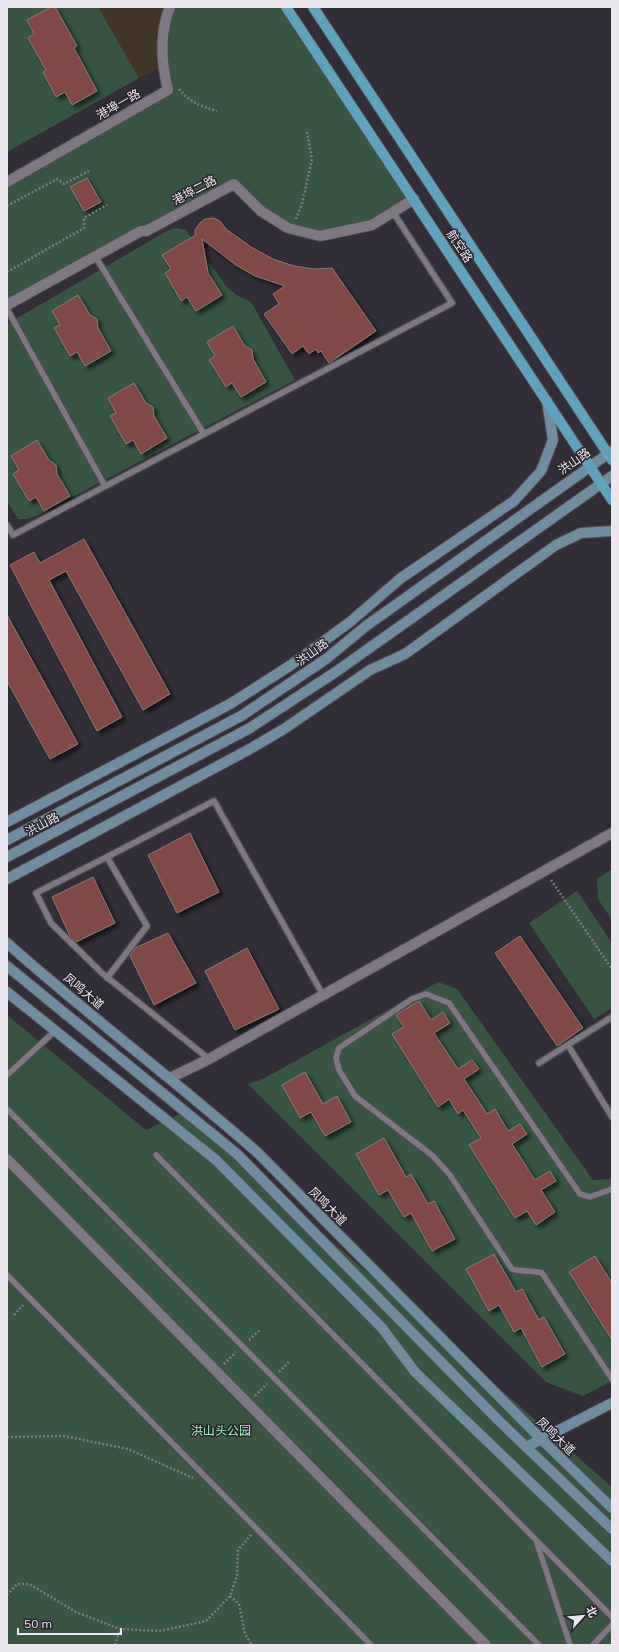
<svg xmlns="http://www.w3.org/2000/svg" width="619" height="1652" viewBox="0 0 619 1652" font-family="Mulish,'Noto Sans SC',sans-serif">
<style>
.commercial{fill:#413626}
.green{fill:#385543}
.building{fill:#804a44;stroke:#877a78;filter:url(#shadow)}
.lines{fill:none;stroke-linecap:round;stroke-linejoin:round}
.lane-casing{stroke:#504d54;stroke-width:8}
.street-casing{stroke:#504d54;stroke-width:12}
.secondary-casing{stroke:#504d54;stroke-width:12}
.primary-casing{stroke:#504d54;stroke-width:12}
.path{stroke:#7c7981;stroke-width:2.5;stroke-dasharray:2 2;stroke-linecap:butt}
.lane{stroke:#7d7882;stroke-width:5.5}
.street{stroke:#7d7882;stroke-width:10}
.secondary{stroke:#6f8d9e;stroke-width:10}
.primary{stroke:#61a1bb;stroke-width:10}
.labels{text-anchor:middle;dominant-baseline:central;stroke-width:3;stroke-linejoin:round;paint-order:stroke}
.street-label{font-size:12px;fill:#eae8ee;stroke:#28242d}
.park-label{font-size:12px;fill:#a3f3c1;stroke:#28242d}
</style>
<defs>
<filter id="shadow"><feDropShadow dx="3.5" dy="3.5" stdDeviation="2" flood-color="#0009"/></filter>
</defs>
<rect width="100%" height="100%" fill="#322e37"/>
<path class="commercial" d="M98,7H170L162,68L139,78Z"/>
<g class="green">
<path d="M7,7H98L139,78L7,152Z"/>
<path d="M170,7H286L414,199L372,225L320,236L288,228L234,184L7,305V182L168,90L162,68Z"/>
<path d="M176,228L186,230L226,286L238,296L251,302L295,380L38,515L27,519H18L7,501V324L167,231Z"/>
<path d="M612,869V920L598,899L597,879Z"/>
<path d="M577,891L612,943V1008L594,1019L529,923Z"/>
<path d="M438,982L457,989L593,1180L612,1179V1381L583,1396L546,1382L248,1084L263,1079Z"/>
<path d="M7,1015L146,1130L184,1112L612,1487V1645H7Z"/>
</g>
<g class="building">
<path d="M51,7H55L77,46L74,48L97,91L72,105L65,92L56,97L43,72L46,70L28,38L34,34L27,20Z"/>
<path d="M87,178L101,202L84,211L70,187Z"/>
<path d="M213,218L220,221L226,229L251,247L273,259L294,266L314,269L332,268L376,331L329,363L321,351L318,353L316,349L309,354L303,346L292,354L264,314L279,304L273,294L285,286L255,276L236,265L202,239L208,273L222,295L196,311L187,297L181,301L165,273L171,269L162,255L196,235L195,234V230L200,223L205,219Z"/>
<path d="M78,295L90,315L97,319L98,328L111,351L85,366L77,352L70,356L54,328L60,325L52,311Z"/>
<path d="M233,326L245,346L252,350L253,359L266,382L241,397L232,383L226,387L209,360L215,356L207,342Z"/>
<path d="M134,383L146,403L153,407L154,416L167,438L141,454L133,440L126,444L110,416L116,413L108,398Z"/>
<path d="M37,440L49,460L56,465L57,474L70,496L44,511L36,497L29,501L13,474L19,470L11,456Z"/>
<path d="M84,539L170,694L143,710L66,571L49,580L122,717L97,731L10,565L34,552L40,563Z"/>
<path d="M7,615L78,744L50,759L7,681Z"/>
<path d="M190,833L219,892L177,913L148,855Z"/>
<path d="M93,877L115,923L76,942L70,936L52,897Z"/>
<path d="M168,933L196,983L154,1005L130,956L135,948Z"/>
<path d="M520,936L583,1028L557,1046L495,953Z"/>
<path d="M247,948L279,1009L235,1030L205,971Z"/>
<path d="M419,1001L431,1020L443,1012L450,1023L434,1033L458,1069L472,1060L479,1069L464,1079L487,1114L495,1109L508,1131L520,1124L527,1134L512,1144L535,1180L550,1171L556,1181L541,1190L555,1212L536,1225L527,1211L515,1218L469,1145L481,1138L463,1110L458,1114L449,1099L438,1107L392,1034L404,1027L396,1015Z"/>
<path d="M305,1072L323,1104L337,1096L351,1122L325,1136L311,1112L300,1118L282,1085Z"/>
<path d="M384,1138L406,1177L411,1174L428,1204L434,1201L455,1239L432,1251L411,1213L404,1217L388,1190L379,1195L356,1154Z"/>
<path d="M494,1254L516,1292L522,1289L539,1320L544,1317L565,1354L542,1367L521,1328L514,1332L499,1305L489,1311L466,1269Z"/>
<path d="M595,1256L612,1283V1340L569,1272Z"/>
</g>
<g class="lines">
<defs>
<g id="lane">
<path d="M7,309L105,486"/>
<path d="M204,434L452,303L393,212"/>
<path d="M7,525L13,535L204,434L95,256"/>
<path d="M107,857L214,801L323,995"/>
<path d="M107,978L147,926L107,857L36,893L51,923L103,974L209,1059"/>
<path d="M568,1045L612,1117"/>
<path d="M539,1063L612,1017"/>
<path d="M7,1075L55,1031"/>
<path d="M7,1109L539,1645"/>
<path d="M156,1155L612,1617"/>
<path d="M612,1189L590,1197L580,1194L449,1003L426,994L412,999L339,1048L336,1058L339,1070L355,1096L433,1156L450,1175L512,1269C523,1272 531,1270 542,1273L612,1379"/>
<path d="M7,1275L371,1645"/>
<path d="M537,1543L570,1645"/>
<path d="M593,1645L612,1625"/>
</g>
<g id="street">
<path d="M7,182L168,90C161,62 159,34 170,7"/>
<path d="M7,305L141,231H146L234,184L261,211L288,228L320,236L372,225L414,199"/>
<path d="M170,1078L209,1059L612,833"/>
<path d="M7,1159L486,1645"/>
</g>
<g id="secondary">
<path d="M7,822L230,704L291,665L350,622L401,578L514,501L541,471L553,440L547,401"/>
<path d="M7,840L241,716L326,659L366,626L612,451"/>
<path d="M7,857L250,728L337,671L612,476"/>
<path d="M7,879L248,750L284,729L370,670L405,654L556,545L581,533L612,531"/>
<path d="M7,943C89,1016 176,1081 258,1153L541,1439L612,1508"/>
<path d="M7,966L237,1154L498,1420L612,1529"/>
<path d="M7,992L216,1160L382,1328L415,1372L612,1561"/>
<path d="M526,1447L612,1403"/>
</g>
<g id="primary">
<path d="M286,7L612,500"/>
<path d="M313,7L612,460"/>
</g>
</defs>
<use href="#lane" class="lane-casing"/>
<use href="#street" class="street-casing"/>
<use href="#secondary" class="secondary-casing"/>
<use href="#primary" class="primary-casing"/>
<g class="path">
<path d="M179,89C191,103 200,106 217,111"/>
<path d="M7,206L57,179L64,184L89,171"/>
<path d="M296,219L302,204L312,159L307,132"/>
<path d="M7,272L84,228V218L107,205"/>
<path d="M551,880L612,969"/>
<path d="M14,1315L23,1305"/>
<path d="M249,1340L260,1330"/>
<path d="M224,1364L236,1352"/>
<path d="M279,1372L290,1361"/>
<path d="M255,1396L267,1384"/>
<path d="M7,1437L64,1436L128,1449L193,1478"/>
<path d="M7,1595L17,1584H29L76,1612L120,1629L160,1631L206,1621L230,1596L237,1576L238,1550L251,1535"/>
<path d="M230,1596L239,1604L245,1634L252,1645"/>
<path d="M115,1645L120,1629"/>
</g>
<use href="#lane" class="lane"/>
<use href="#street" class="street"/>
<use href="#secondary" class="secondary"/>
<use href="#primary" class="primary"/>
</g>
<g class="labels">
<g class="street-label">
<text transform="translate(118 104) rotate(-30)">港埠一路</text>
<text transform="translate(194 190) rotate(-28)">港埠二路</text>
<text transform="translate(460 246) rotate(56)">航空路</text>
<text transform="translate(574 461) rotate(-35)">洪山路</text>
<text transform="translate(312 652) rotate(-36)">洪山路</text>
<text transform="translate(42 824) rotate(-28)">洪山路</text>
<text transform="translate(84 991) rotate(40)">凤鸣大道</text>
<text transform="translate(328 1206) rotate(45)">凤鸣大道</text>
<text transform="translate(556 1436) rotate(44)">凤鸣大道</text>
</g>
<g class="park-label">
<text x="221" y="1430">洪山头公园</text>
</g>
</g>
<rect width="619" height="1652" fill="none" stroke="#eae8ee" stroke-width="16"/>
<g transform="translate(583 1616) rotate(63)" stroke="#28242d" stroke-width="3" paint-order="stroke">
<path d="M0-3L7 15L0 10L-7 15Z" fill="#eae8ee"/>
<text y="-6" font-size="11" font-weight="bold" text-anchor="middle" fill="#eae8ee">北</text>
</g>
<path d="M18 1628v6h103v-6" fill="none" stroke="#eae8ee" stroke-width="2"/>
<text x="24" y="1628" font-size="12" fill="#eae8ee" stroke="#28242d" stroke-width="3" paint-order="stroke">50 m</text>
</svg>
